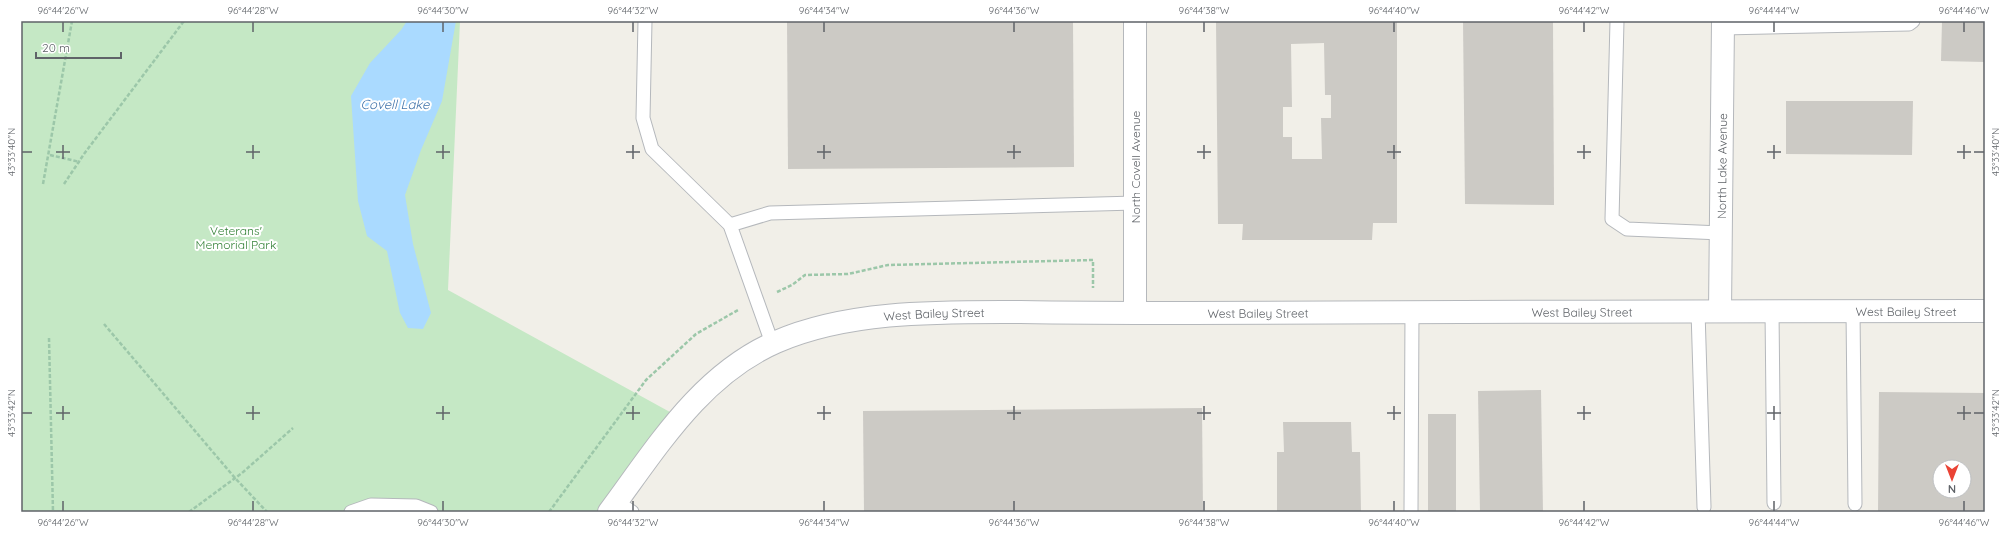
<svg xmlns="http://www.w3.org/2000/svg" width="2006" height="533" viewBox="0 0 2006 533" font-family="Quicksand,sans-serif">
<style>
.green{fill:#c5e8c5}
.water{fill:#aadaff}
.building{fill:#cccac5;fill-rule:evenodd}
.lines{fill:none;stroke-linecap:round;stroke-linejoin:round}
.service-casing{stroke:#b5b8bc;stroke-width:15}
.minor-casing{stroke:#b5b8bc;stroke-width:24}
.path{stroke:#9cc7a9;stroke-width:2.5;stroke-dasharray:4 2;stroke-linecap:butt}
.service{stroke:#fff;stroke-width:13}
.minor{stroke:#fff;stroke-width:22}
.ticks{fill:none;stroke:#5f6368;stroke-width:1.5}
.labels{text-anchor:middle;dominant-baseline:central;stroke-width:4;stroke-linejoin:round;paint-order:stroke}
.street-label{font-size:12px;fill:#5f6368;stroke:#fff}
.park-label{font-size:12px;fill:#348238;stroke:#fff}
.water-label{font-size:13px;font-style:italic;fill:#4174aa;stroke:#fff}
.neatline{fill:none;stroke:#5f6368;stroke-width:1.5}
.ticks-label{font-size:10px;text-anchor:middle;fill:#5f6368}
</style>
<rect width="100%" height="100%" fill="#f1efe8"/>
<path class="green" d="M21,21H460L448,290L679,417L609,512H21Z"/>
<path class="water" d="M407,21H456L442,101L421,150L405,195L413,244L431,313L423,329L408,328L400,313L387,251L367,236L358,201L351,96L370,63L401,30Z"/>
<g class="building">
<path d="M787,21H1073L1074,167L788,169Z"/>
<path d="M1216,21H1397V223H1373L1372,240H1242L1243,224H1218ZM1324,43L1325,95H1331V118H1321L1322,159H1292V137H1283V107H1292L1291,44Z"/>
<path d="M1463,21H1553L1554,205L1465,204Z"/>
<path d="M1942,21H1985V62L1941,61Z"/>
<path d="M1786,101H1913L1912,155L1786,154Z"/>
<path d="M1541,390L1543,512H1480L1478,391Z"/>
<path d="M1879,392L1985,393V512H1878ZM1940,467H1964V491H1940Z"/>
<path d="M1202,408L1203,512H864L863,411Z"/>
<rect x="1428" y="414" width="28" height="98"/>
<path d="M1283,422H1351L1352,452H1360L1361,512H1277V452H1284Z"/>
</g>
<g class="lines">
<defs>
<g id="service">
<path d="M645,21L643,118L652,149L730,225L772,343"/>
<path d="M1617,21L1612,219L1627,229L1721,233"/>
<path d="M1723,28L1909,24L1913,21"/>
<path d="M730,225L770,213L1135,203"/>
<path d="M1698,311L1704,507"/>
<path d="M1772,311L1774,503"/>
<path d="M1853,311L1855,504"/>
<path d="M617,502L632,512"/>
<path d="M351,512L371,505L416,506L431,512"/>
<path d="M1411,512L1412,312"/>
</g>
<g id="minor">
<path d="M1135,21V313"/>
<path id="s1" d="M1720,311L1723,21"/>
<path id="s2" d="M609,512C656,449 700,375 776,342C849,310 941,312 1020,312C1077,313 1133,313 1189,313C1454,312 1720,311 1985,311"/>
</g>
</defs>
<use href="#service" class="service-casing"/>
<use href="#minor" class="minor-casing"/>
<g class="path">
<path d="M50,155L80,162"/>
<path d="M43,184L72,21"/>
<path d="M64,184L84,154L184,21"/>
<path d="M777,292L792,285L805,275L848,274L888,265L1093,260V288"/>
<path d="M104,324L235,478L267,512"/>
<path d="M49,338L53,512"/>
<path d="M189,512L242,473L293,428"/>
<path d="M549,512L646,380L696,334L738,310"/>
</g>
<use href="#service" class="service"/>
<use href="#minor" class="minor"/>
</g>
<path class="ticks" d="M63,22V32M253,22V32M443,22V32M633,22V32M824,22V32M1014,22V32M1204,22V32M1394,22V32M1584,22V32M1774,22V32M1964,22V32M63,145V159M253,145V159M443,145V159M633,145V159M824,145V159M1014,145V159M1204,145V159M1394,145V159M1584,145V159M1774,145V159M1964,145V159M22,152H32M56,152H70M246,152H260M436,152H450M626,152H640M817,152H831M1007,152H1021M1197,152H1211M1387,152H1401M1577,152H1591M1767,152H1781M1957,152H1971M1974,152H1984M63,406V420M253,406V420M443,406V420M633,406V420M824,406V420M1014,406V420M1204,406V420M1394,406V420M1584,406V420M1774,406V420M1964,406V420M22,413H32M56,413H70M246,413H260M436,413H450M626,413H640M817,413H831M1007,413H1021M1197,413H1211M1387,413H1401M1577,413H1591M1767,413H1781M1957,413H1971M1974,413H1984M63,501V511M253,501V511M443,501V511M633,501V511M824,501V511M1014,501V511M1204,501V511M1394,501V511M1584,501V511M1774,501V511M1964,501V511"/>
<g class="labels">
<g class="street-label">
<text stroke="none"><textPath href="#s1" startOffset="145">North Lake Avenue</textPath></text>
<text transform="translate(1135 167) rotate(-90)">North Covell Avenue</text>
<text stroke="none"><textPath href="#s2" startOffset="1375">West Bailey Street</textPath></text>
<text stroke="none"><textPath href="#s2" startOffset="1051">West Bailey Street</textPath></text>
<text stroke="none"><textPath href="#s2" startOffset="727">West Bailey Street</textPath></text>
<text stroke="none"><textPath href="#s2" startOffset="403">West Bailey Street</textPath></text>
</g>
<g class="park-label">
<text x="236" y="230">Veterans'<tspan x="236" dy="14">Memorial Park</tspan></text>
</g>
<g class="water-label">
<text x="395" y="104">Covell Lake</text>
</g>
</g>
<rect width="2006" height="533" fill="none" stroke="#ffffff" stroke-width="44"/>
<g transform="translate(1952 479) rotate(180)"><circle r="19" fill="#ffffff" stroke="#bfc1c3"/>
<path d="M0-3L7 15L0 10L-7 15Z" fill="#ea4335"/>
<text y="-6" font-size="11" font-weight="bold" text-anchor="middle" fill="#5f6368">N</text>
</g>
<path d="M36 52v6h85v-6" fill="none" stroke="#5f6368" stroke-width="2"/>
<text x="42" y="52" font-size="12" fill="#5f6368" stroke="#ffffff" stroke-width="3" paint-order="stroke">20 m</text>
<rect x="22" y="22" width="1962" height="489" class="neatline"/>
<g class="ticks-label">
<text x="63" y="14">96°44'26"W</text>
<text x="253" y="14">96°44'28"W</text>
<text x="443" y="14">96°44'30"W</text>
<text x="633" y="14">96°44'32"W</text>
<text x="824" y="14">96°44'34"W</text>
<text x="1014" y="14">96°44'36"W</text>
<text x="1204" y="14">96°44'38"W</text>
<text x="1394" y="14">96°44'40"W</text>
<text x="1584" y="14">96°44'42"W</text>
<text x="1774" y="14">96°44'44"W</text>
<text x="1964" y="14">96°44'46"W</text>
<text transform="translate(1995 152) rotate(-90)" y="4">43°33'40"N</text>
<text transform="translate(11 152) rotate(-90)" y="4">43°33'40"N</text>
<text transform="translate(1995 413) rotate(-90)" y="4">43°33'42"N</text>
<text transform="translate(11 413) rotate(-90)" y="4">43°33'42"N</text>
<text x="63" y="526">96°44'26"W</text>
<text x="253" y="526">96°44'28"W</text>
<text x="443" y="526">96°44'30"W</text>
<text x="633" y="526">96°44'32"W</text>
<text x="824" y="526">96°44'34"W</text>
<text x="1014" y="526">96°44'36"W</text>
<text x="1204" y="526">96°44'38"W</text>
<text x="1394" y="526">96°44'40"W</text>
<text x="1584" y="526">96°44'42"W</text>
<text x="1774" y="526">96°44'44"W</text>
<text x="1964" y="526">96°44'46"W</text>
</g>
</svg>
